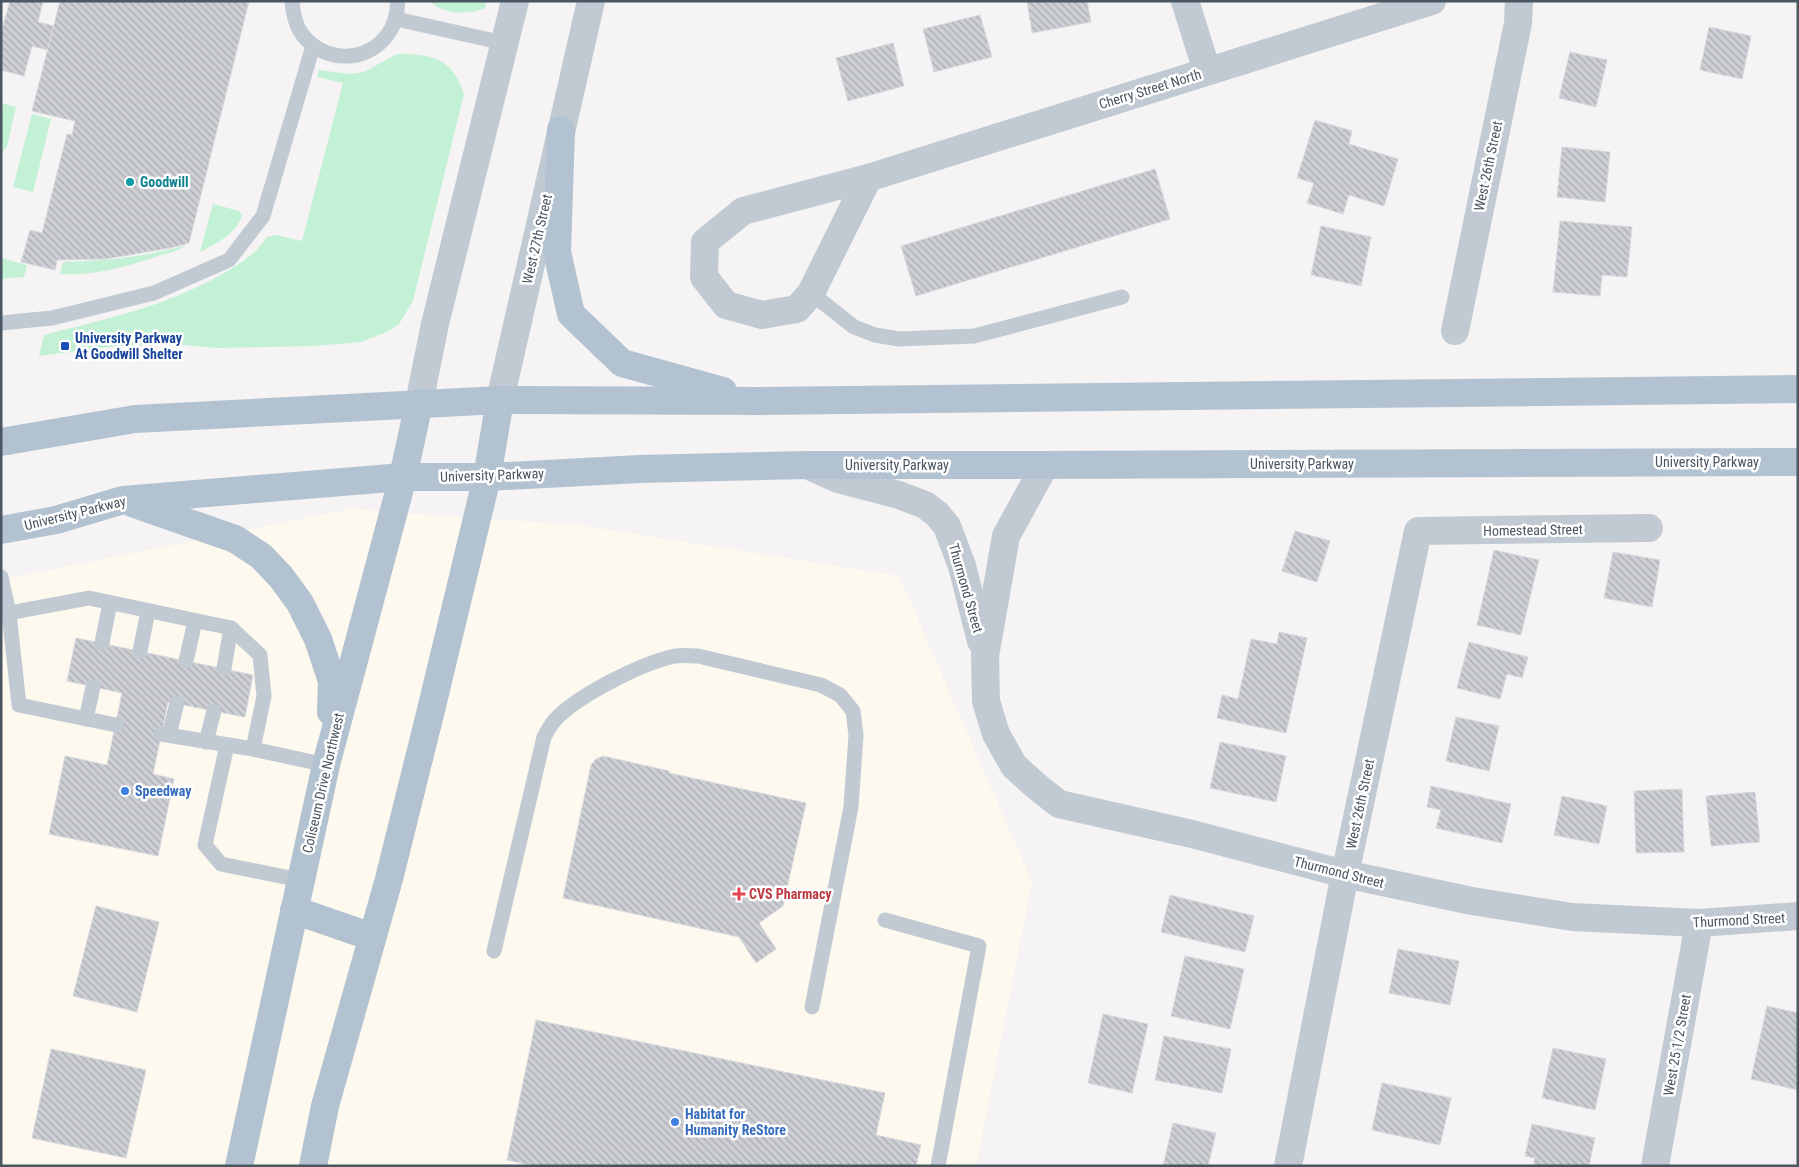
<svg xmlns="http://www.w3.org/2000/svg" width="1799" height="1167" viewBox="0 0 1799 1167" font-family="'Roboto Condensed',sans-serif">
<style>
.commercial{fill:#fdf9ef}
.green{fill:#c3f1d5}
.building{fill:url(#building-back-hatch);stroke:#d7d9de}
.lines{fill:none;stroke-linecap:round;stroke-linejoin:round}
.service{stroke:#c1cad2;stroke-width:15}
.minor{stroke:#c1cad2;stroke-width:28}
.tertiary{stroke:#c1cad2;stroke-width:28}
.primary{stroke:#b3c2d1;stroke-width:28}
.culture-dot{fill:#0f9aa8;stroke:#fff;stroke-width:2}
.transit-dot{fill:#1a4fb4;stroke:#fff;stroke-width:2}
.shop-dot{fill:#3f7fe0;stroke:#fff;stroke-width:2}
.health-dot{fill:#e0444e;stroke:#fff;stroke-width:2}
.labels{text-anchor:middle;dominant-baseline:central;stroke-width:5;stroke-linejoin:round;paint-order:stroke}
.street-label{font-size:14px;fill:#4a5661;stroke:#fff}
.culture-label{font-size:14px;font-weight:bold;fill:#0d838f;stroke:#fff;text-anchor:start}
.transit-label{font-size:14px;font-weight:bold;fill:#164399;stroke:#fff;text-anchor:start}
.shop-label{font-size:14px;font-weight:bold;fill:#366cbe;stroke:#fff;text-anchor:start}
.health-label{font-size:14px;font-weight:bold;fill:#be3a42;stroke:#fff;text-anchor:start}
</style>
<defs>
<pattern id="building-back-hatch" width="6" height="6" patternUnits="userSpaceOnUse" patternTransform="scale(1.25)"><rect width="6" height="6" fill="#cdcfd5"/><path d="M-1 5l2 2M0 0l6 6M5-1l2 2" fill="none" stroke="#a8abb0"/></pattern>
</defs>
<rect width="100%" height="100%" fill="#f5f3f3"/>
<path class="commercial" d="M350,509L578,525L899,576L1032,882L976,1166H1V580Z"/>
<g class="green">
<path d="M430,1H486L485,8C469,15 443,15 430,1Z"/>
<path d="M397,54C433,54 452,58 464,94L413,301L399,324L389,331L361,342L314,346L216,348L187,345L163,344L108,347L39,356L44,335C106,319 168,306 224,273C241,263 256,254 267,237L276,235L302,241L343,83L317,77L319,70L349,74L364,72Z"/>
<path d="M1,103L16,107L7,147L1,153Z"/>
<path d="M32,114L51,119L33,192L13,187Z"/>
<path d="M213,204L239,211L242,216C235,235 217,243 200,252Z"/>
<path d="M186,245C180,251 167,253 158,256C126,267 95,276 60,274L63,262C105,261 146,257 186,245Z"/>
<path d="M1,258L27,265L24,277L1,279Z"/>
</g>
<g class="building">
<path d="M10,1H43L38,22L54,26L47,50L32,46L24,76L1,70V33Z"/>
<path d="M60,1H249L189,243L170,248L105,259L57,260L55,270L21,262L30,230L42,233L67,134L72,135L75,121L32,111Z"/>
<path d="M1027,1H1087L1091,22L1032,33Z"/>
<path d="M980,15L992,57L934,72L923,29Z"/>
<path d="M1709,27L1751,36L1742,79L1700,70Z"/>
<path d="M893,43L904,86L848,101L836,58Z"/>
<path d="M1570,52L1607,60L1596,107L1559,98Z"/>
<path d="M1315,120L1352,131L1349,144L1398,159L1384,206L1349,195L1343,214L1307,203L1314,183L1297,178Z"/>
<path d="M1562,147L1610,152L1605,202L1557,197Z"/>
<path d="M1155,169L1170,219L916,296L901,246Z"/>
<path d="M1560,221L1632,227L1627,277L1602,275L1600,296L1553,292Z"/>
<path d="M1321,226L1371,237L1361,286L1311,275Z"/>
<path d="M1295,531L1330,541L1317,582L1282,571Z"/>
<path d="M1494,550L1539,560L1521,635L1477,625Z"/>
<path d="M1613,552L1660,560L1652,607L1604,598Z"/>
<path d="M1279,632L1307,638L1286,733L1217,718L1222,695L1238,699L1251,639L1277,644Z"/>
<path d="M76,638L253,675L245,717L168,702L153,774L174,779L158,856L49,834L65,756L107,765L122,693L67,681Z"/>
<path d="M1469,642L1528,657L1522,678L1507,674L1500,699L1457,688Z"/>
<path d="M1456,717L1499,726L1489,771L1446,761Z"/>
<path d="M1220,742L1286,756L1276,802L1210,788Z"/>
<path d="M603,756L669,771V773L806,803L783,906L759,923L776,949L756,963L739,937L563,898L591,765L596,759Z"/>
<path d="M1431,786L1511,804L1502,843L1436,828L1441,810L1427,807Z"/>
<path d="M1682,789L1684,852L1636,853L1634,791Z"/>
<path d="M1755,792L1760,842L1711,846L1706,796Z"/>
<path d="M1562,796L1607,806L1599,844L1554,835Z"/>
<path d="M1170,895L1254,916L1245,952L1161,932Z"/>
<path d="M96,906L159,922L137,1012L73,996Z"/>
<path d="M1398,949L1459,961L1450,1005L1389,993Z"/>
<path d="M1185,956L1244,969L1230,1029L1171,1016Z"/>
<path d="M1767,1006L1798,1013V1090L1751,1079Z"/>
<path d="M1103,1014L1148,1024L1132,1093L1088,1083Z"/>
<path d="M536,1020L885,1093L876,1135L921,1145L916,1166H534L507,1160Z"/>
<path d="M1164,1036L1231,1049L1222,1093L1155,1080Z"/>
<path d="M1553,1048L1606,1059L1595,1110L1542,1098Z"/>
<path d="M51,1049L146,1070L126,1158L32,1138Z"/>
<path d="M1382,1083L1451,1098L1440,1145L1372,1130Z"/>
<path d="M1173,1123L1216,1133L1208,1166H1163Z"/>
<path d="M1532,1124L1595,1138L1589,1166H1533L1535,1158L1525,1156Z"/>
</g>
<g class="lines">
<g class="service">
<path d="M292,1C293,13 295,25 302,34C323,63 367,64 388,34C395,25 397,13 398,1"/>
<path d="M396,19L504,43"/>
<path d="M811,293L854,327L875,335L899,339L974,336L1122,297"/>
<path d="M1,323L52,318L154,293L229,260L263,216L313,46"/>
<path d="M1,577L9,613L89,598L231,628L260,655L264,696L253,749L161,734"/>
<path d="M9,613L19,705L116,725"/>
<path d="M102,643L110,603"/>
<path d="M140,651L148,611"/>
<path d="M186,661L195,621"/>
<path d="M224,668L231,628"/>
<path d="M86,719L93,687"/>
<path d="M169,735L177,703"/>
<path d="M206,742L214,711"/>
<path d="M227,745L205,845L221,864L300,880"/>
<path d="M253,749L326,765"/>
<path d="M885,920L979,946L938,1166"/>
<path d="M494,951L544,737C547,732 550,726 554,721C576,696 642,663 675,656C682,655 690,656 698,656L821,685L840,695L853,711L856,735L851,807L812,1007"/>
</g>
<g class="minor">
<path d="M1185,1L1207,71"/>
<path d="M868,178L811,293L797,309L762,315L726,305L704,277L705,242L743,211L868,178L1432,1"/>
<path d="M1455,331L1518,23L1519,1"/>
<path d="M807,465L838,479L899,495L925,505L937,514L947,526L962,566L981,641"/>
<path d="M1045,465L1006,536L985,656L986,701L996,734L1014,766L1035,785L1059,804L1192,834L1345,874L1472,901L1572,917L1699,923L1798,916"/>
<path d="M1288,1166L1345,874L1418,531L1649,528"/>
<path d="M1655,1166L1699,923"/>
</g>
<g class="tertiary">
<path d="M500,400L591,1"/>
<path d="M419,403L435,324L515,1"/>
</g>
<g class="primary">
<path d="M561,130L557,252L571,314L622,363L723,391"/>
<path d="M1,442L135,419L500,400L756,401L1798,389"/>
<path d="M132,503L235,539L261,556L281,577L300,603L318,639L332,681L331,712"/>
<path d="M1,530L56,520L123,500L403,477H487L640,469L807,465H1045L1798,462"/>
<path d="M294,910L372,937"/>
<path d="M239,1166L326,765L403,477L419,403"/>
<path d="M313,1166L325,1106L389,879L431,710L487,477L500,400"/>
</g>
</g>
<circle class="culture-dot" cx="130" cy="182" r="5"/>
<rect class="transit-dot" x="60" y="341" width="10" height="10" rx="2.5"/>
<g class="shop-dot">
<circle cx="125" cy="791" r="5"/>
<circle cx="675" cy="1122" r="5"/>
</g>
<path class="health-dot" d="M736.5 886.5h5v5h5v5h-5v5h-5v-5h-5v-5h5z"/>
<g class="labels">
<g class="street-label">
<text transform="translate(1150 89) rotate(-17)">Cherry Street North</text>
<text transform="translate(1488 166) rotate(-78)">West 26th Street</text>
<text transform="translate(537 239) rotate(-77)">West 27th Street</text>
<text x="1707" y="462">University Parkway</text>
<text x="1302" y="464">University Parkway</text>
<text x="897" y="465">University Parkway</text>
<text transform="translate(492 475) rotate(-2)">University Parkway</text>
<text transform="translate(75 513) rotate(-14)">University Parkway</text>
<text transform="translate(1533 530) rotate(-1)">Homestead Street</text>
<text transform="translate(966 588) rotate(74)">Thurmond Street</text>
<text transform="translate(323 783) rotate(-77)">Coliseum Drive Northwest</text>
<text transform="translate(1360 804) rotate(-78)">West 26th Street</text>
<text transform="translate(1339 872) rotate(14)">Thurmond Street</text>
<text transform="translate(1739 920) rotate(-3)">Thurmond Street</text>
<text transform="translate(1677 1045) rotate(-80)">West 25 1/2 Street</text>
</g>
<g class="culture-label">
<text x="140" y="182">Goodwill</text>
</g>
<g class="transit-label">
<text x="75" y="338">University Parkway<tspan x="75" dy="16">At Goodwill Shelter</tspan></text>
</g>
<g class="shop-label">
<text x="135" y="791">Speedway</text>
<text x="685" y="1114">Habitat for<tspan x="685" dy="16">Humanity ReStore</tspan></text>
</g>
<g class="health-label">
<text x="749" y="894">CVS Pharmacy</text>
</g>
</g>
<rect width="1799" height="1167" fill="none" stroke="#4a5661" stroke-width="5"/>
</svg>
